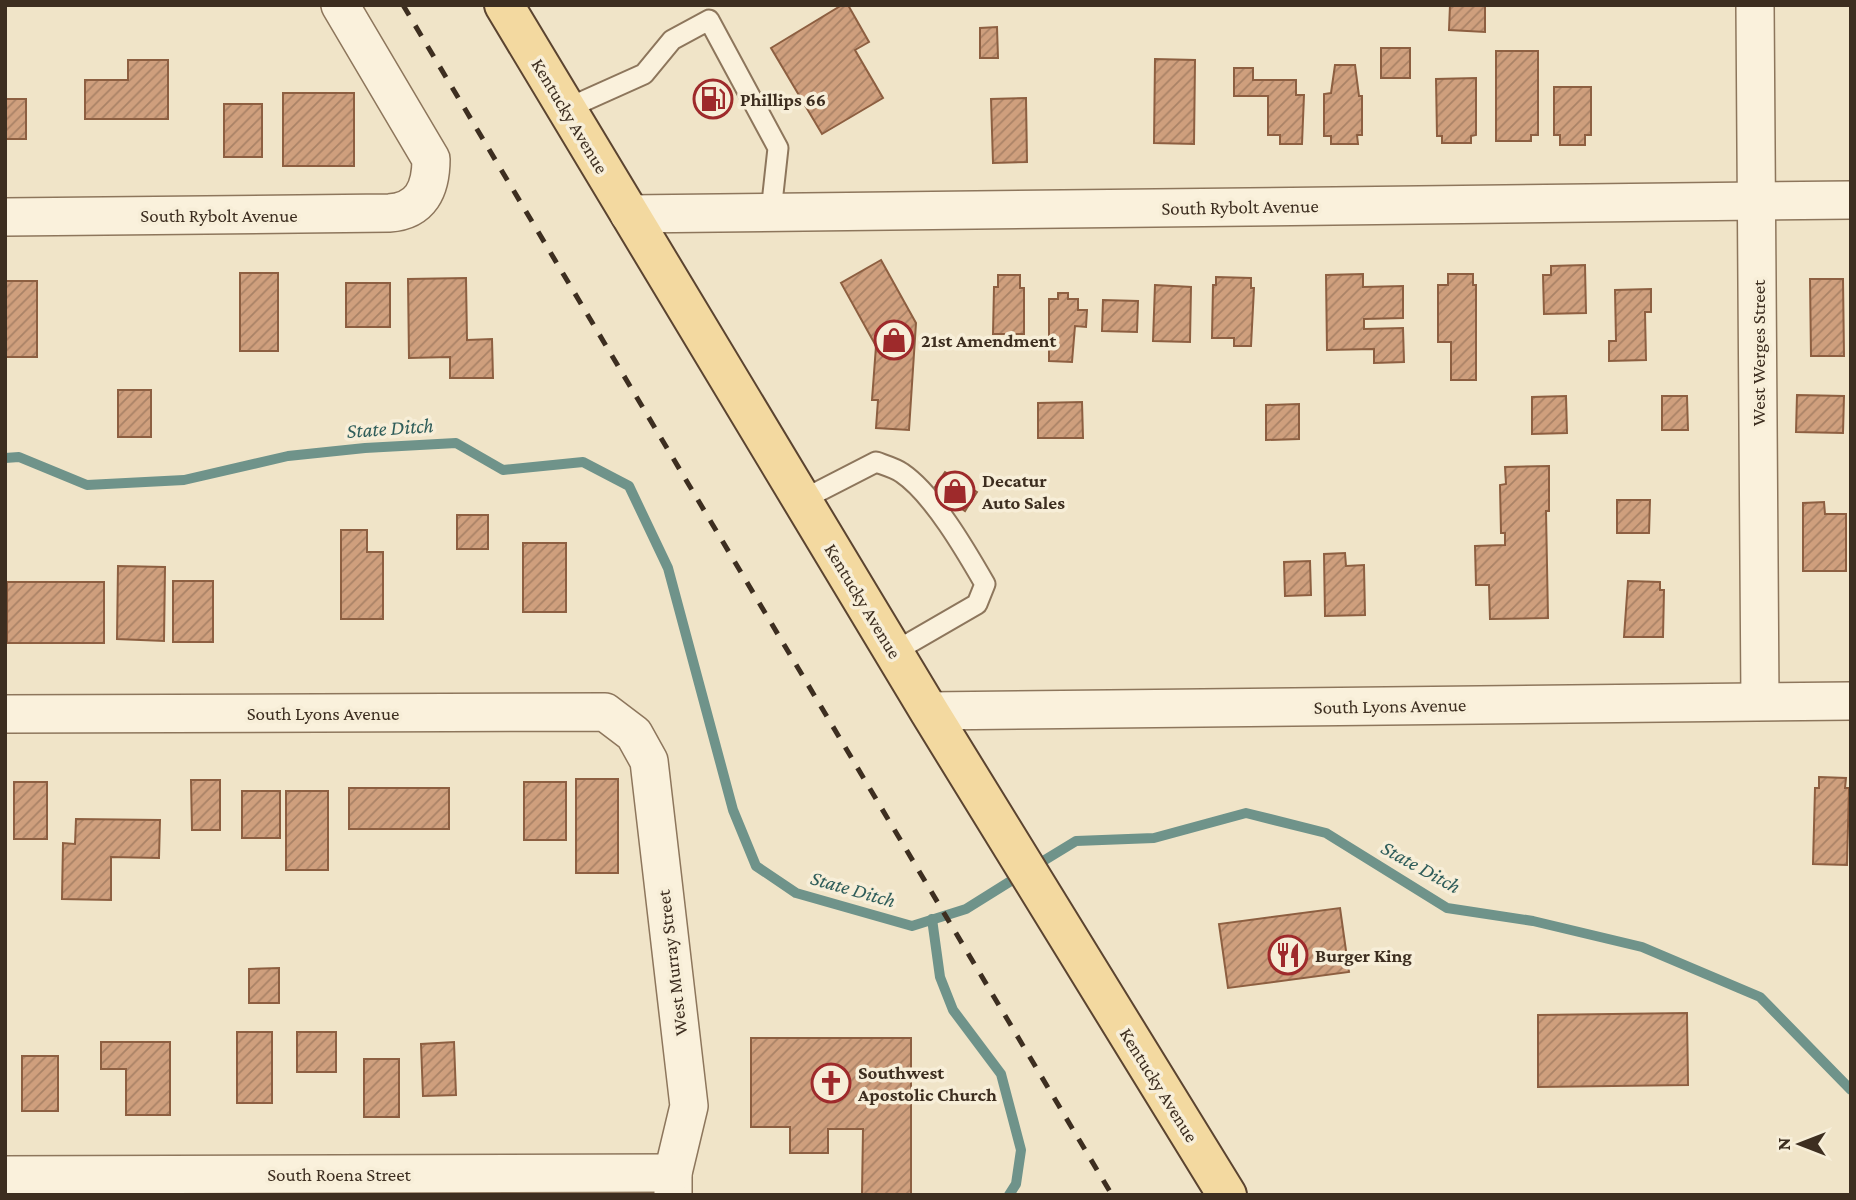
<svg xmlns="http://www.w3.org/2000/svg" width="1856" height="1200" viewBox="0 0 1856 1200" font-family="'Crimson Pro',serif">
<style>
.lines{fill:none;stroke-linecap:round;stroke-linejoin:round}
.stream{stroke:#6f938a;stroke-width:10}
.building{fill:url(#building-hatch);stroke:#8d5f41;stroke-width:2}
.lane-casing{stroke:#8d765c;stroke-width:23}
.street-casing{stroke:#8d765c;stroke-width:40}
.primary-casing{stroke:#5b4430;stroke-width:42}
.lane{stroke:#faf1dc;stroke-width:19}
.street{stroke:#faf1dc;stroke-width:37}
.primary{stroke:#f3d9a0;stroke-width:38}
.rail{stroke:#3d2e20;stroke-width:5;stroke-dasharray:12 12;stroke-linecap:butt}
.labels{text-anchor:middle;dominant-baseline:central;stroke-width:7;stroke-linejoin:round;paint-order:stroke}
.poi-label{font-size:19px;font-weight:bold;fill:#3d2e20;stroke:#f7eed8;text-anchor:start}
.street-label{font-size:19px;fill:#3d2e20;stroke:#f7eed8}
.water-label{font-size:21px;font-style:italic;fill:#2f5d5a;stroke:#f7eed8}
</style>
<defs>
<pattern id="building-hatch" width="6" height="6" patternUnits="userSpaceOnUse" patternTransform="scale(1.75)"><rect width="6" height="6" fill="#cf9f7d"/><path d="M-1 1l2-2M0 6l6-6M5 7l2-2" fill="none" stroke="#a98266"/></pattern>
</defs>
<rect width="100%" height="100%" fill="#f0e4c8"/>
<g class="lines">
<g class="stream">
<path d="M5,458L19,457L87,485L184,480L288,456L365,448L456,443L503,470L583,462L629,486L668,568L733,810L756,866L796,893L912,926L966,909L1022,874"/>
<path d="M1035,866L1076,841L1154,838L1246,813L1326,833L1447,908L1533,921L1642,947L1760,997L1851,1090"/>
<path d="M932,919L940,977L953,1010L1001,1074L1021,1150L1016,1184L1009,1195"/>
</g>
</g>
<g class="building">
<path d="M842,5H848L869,42L855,50L883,98L822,134L771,48Z"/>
<path d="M1450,5H1485V32L1449,30Z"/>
<path d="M997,27L998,58H980V28Z"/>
<rect x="1381" y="48" width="29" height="30"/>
<path d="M1496,51H1538V135H1531V141H1496Z"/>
<path d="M1155,59L1195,60L1194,144L1154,143Z"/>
<path d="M128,60H168V119H85V80H128Z"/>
<path d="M1335,65H1355L1359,96H1362V135H1357L1358,144H1331V136H1324V94L1331,93Z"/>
<path d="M1234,68H1253V80H1296V95H1304L1302,144H1280V135H1268V96H1234Z"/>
<path d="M1476,78V135L1471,136V143H1442V136H1437L1436,79Z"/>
<path d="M1554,87H1591V135H1585V145H1560V135H1554Z"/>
<rect x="283" y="93" width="71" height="73"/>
<path d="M1026,98L1027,162L993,163L991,99Z"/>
<rect x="5" y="99" width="21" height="40"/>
<rect x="224" y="104" width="38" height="53"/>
<path d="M881,260L916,323L909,430L876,428L878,400H872L876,346L841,283Z"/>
<path d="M1585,265L1586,313L1544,314L1543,275H1551V266Z"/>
<rect x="240" y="273" width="38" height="78"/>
<path d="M1363,274V287L1403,286V318L1364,319V329L1403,328L1404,362L1374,363V349L1327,350L1326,275Z"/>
<path d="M1448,274H1473V285H1476V380H1451V342H1438V285H1448Z"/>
<path d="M998,275H1020V288H1024V334H993L994,287H998Z"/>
<path d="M1216,277L1251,278V288H1254L1251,346H1234V338H1212L1213,285H1216Z"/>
<path d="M466,278L467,340L492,339L493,378H450V357L409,358L408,279Z"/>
<path d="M1810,279H1843L1844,356H1811Z"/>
<rect x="5" y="281" width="32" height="76"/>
<rect x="346" y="283" width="44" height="44"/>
<path d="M1155,285L1191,287L1190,342L1153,341Z"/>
<path d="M1651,289V312H1645L1646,360L1609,361V341H1616L1615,290Z"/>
<path d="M1058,293H1068V299H1078V310H1087L1086,327L1075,326L1072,362L1049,361V299H1058Z"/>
<path d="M1103,300L1138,301L1137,332L1102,331Z"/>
<rect x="118" y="390" width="33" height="47"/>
<path d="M1797,395L1844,396L1843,433L1796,432Z"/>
<path d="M1566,396L1567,433L1532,434V397Z"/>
<path d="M1662,396H1687L1688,430H1662Z"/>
<path d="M1082,402L1083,438H1038V403Z"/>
<path d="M1299,404V439L1266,440V405Z"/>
<path d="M1549,466V511H1546L1548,618L1490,619L1489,585H1476L1475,546L1505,545V533H1501L1500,485L1506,484L1505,467Z"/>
<path d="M945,472L977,492L965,511L933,490Z"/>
<path d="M1617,500H1650L1649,533H1617Z"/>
<path d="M1824,502L1825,514H1846V571H1803V503Z"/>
<rect x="457" y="515" width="31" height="34"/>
<path d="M341,530H367V552H383V619H341Z"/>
<rect x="523" y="543" width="43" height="69"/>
<path d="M1345,553L1346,566L1364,565L1365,615L1325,616L1324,554Z"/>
<path d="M1310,561L1311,595L1285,596L1284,562Z"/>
<path d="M118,566L165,567L164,641L117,639Z"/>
<rect x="173" y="581" width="40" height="61"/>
<path d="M1628,581L1660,582V590H1664L1663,637H1624Z"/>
<rect x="7" y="582" width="97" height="61"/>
<path d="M1819,777L1846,778L1845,788H1849L1847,865L1813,864L1815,788H1819Z"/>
<rect x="576" y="779" width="42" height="94"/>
<path d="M191,780H220V830H192Z"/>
<rect x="14" y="782" width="33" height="57"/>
<rect x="524" y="782" width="42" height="58"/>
<rect x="349" y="788" width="100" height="41"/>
<rect x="242" y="791" width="38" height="47"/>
<rect x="286" y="791" width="42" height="79"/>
<path d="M76,819L160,820L159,858L111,857V900L62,899L63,843L75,844Z"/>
<path d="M1340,908L1349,972L1228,988L1219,924Z"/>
<path d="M279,968V1003H249V969Z"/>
<path d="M1687,1013L1688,1085L1538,1087V1015Z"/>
<rect x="237" y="1032" width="35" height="71"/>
<rect x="297" y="1032" width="39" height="40"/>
<path d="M751,1038H911V1195H862L863,1129H828V1153H790V1127H751Z"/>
<path d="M101,1042H170V1115H126V1069H101Z"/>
<path d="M454,1042L456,1095L423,1096L421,1044Z"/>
<rect x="22" y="1056" width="36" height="55"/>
<rect x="364" y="1059" width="35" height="58"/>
</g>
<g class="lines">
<defs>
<g id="lane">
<path d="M566,109L644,74L672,40L709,20L778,148L771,212"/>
<path d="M802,500L876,462C884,465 895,468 902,473C933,494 966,551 985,584L977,604L894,652"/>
</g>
<g id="street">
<path d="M1755,5L1760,701"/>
<path d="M629,214L1851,200"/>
<path d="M5,217L389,213C421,211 431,189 431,159L340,5"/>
<path d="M929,711L1851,701"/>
<path d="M5,714L605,712L634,734L649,761L689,1106L673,1173V1195"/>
<path d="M5,1175L673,1173"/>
</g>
<path id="primary" d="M504,5L929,711L1227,1195"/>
</defs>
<use href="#lane" class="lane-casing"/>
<use href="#street" class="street-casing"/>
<use href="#primary" class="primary-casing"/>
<use href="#lane" class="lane"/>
<use href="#street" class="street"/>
<use href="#primary" class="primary"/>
<path class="rail" d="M403,5L1112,1195"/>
</g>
<defs>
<symbol id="fuel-ring" viewBox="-11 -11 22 22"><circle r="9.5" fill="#f7eed8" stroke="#9e2a2b" stroke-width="1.5"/><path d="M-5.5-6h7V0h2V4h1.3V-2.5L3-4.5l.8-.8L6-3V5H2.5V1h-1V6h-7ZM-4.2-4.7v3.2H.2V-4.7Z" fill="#9e2a2b"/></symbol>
<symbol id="shop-ring" viewBox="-11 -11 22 22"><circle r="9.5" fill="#f7eed8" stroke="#9e2a2b" stroke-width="1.5"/><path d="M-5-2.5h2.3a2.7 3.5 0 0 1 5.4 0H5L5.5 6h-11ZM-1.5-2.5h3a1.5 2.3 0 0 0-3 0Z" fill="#9e2a2b"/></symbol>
<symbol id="restaurant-ring" viewBox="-11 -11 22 22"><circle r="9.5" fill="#f7eed8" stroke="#9e2a2b" stroke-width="1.5"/><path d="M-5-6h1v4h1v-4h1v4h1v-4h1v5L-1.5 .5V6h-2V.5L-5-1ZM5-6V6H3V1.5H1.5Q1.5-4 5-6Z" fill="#9e2a2b"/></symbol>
<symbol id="church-ring" viewBox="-11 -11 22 22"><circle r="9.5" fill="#f7eed8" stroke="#9e2a2b" stroke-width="1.5"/><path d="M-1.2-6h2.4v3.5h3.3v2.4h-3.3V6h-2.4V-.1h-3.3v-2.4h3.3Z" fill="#9e2a2b"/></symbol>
</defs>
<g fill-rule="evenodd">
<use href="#fuel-ring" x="691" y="77" width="44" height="44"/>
<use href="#shop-ring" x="872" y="318" width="44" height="44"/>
<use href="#shop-ring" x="933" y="469" width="44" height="44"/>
<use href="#restaurant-ring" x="1266" y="933" width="44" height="44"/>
<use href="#church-ring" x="809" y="1061" width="44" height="44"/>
</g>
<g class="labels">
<g class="poi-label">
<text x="740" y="99">Phillips 66</text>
<text x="921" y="340">21st Amendment</text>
<text x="982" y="480">Decatur<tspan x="982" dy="22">Auto Sales</tspan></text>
<text x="1315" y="955">Burger King</text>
<text x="858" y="1072">Southwest<tspan x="858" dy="22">Apostolic Church</tspan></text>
</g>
<g class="street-label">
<text transform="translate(570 116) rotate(59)">Kentucky Avenue</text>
<text transform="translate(1240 207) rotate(-1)">South Rybolt Avenue</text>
<text x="219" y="215">South Rybolt Avenue</text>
<text transform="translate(1758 353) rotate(-90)">West Werges Street</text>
<text transform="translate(863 601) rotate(59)">Kentucky Avenue</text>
<text transform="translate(1390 706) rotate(-1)">South Lyons Avenue</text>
<text x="323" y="713">South Lyons Avenue</text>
<text transform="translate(672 963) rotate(-97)">West Murray Street</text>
<text transform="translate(1159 1085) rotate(58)">Kentucky Avenue</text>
<text x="339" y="1174">South Roena Street</text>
</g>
<g class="water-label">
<text transform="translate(390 428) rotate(-4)">State Ditch</text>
<text transform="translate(1421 867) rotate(29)">State Ditch</text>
<text transform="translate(853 889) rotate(16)">State Ditch</text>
</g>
</g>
<rect width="1856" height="1200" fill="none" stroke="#3d2e20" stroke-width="14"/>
<g transform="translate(1800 1144) rotate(270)" stroke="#f7eed8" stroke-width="5" paint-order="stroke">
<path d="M0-5L12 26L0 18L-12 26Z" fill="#3d2e20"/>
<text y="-10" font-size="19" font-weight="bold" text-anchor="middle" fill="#3d2e20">N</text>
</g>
</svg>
